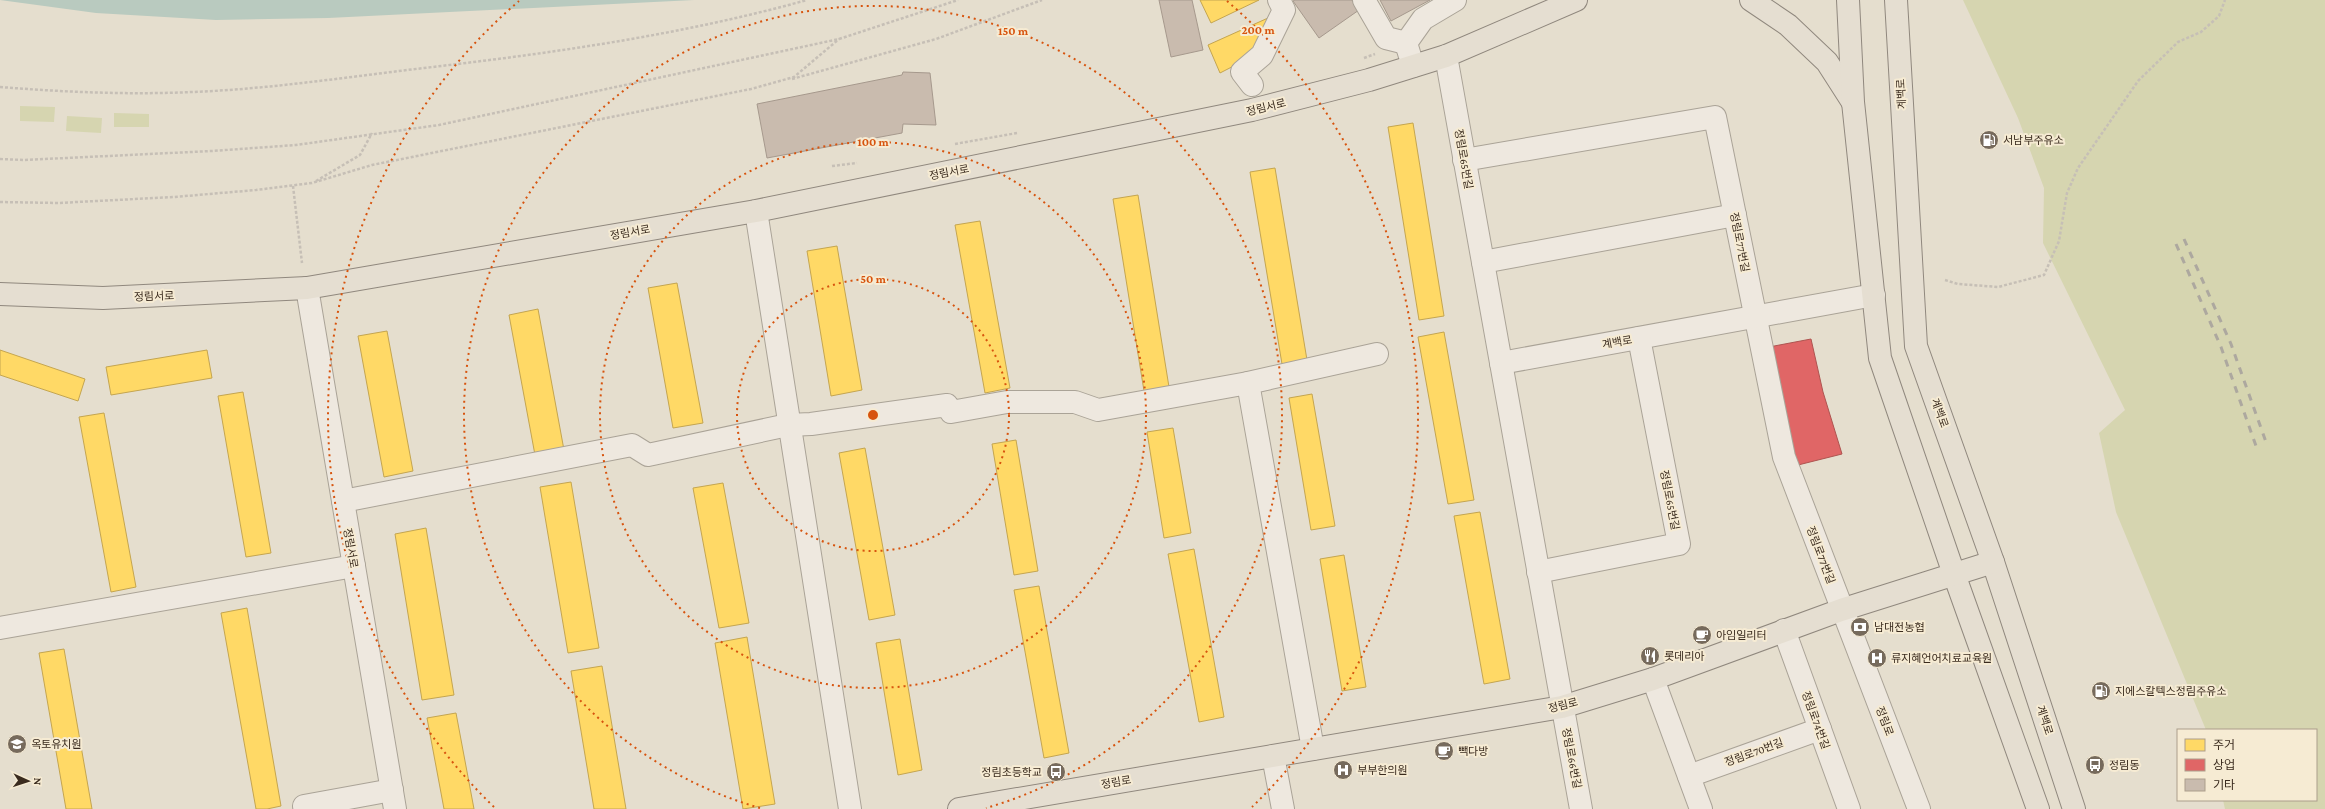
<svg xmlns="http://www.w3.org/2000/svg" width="2325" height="809" viewBox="0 0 2325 809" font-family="'Crimson Pro','Noto Sans KR',serif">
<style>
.green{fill:#d6d5b0}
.water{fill:#b9cabf}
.homes{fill:#ffd966;stroke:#c4a550}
.shops{fill:#e06666;stroke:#ae5450}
.building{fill:#c9bbae;stroke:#a6998d}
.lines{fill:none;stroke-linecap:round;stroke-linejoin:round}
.minor-casing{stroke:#aaa397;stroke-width:24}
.major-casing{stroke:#90887e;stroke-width:24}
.path{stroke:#c6bfb6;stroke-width:2.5;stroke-dasharray:3 2;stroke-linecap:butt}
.minor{stroke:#eee8df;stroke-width:22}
.major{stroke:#e5ded1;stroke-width:22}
.rail{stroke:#ada89f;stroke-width:3;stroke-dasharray:7 7;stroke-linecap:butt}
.ring{fill:none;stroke:#d7540e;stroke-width:2;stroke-dasharray:2 4}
.labels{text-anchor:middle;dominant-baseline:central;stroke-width:4;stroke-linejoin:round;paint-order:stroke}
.street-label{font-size:11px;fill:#3a2b1e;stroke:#f6ebd3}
.poi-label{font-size:11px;fill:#3a2b1e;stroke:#f6ebd3;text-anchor:start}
.centre{fill:#d7540e;stroke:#f6ebd3;stroke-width:2}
.ring-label{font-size:12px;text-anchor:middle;font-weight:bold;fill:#d7540e;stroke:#f6ebd3;stroke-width:4;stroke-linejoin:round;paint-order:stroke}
</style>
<rect width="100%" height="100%" fill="#e5dece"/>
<g class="green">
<path d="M1963,0H2325V809H2225L2223,800H2316V730H2206L2116,512L2099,433L2125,410L2043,243L2044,188L2018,118Z"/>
<path d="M20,106L55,107L54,122L20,121Z"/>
<path d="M114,113L149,114V127H114Z"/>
<path d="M67,116L102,118L101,133L66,131Z"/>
</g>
<path class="water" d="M0,0H694L328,18L216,20L96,13Z"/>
<g class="homes">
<path d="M1200,0H1259L1211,23Z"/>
<path d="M1268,18L1257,54L1220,73L1208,45Z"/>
<path d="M1413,123L1444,316L1419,320L1388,127Z"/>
<path d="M1275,168L1307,360L1282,364L1250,172Z"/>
<path d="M1138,195L1169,387L1144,391L1113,199Z"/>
<path d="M980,221L1010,388L985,393L955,225Z"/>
<path d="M837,246L862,390L831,396L807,251Z"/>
<path d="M677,283L703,423L673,428L648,288Z"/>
<path d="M538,309L564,450L535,455L509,315Z"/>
<path d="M387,331L413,471L384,477L358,336Z"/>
<path d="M1444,332L1474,500L1448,504L1418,337Z"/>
<path d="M0,350L85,379L78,401L0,375Z"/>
<path d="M207,350L212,378L111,395L106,367Z"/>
<path d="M243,392L271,553L246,557L218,396Z"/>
<path d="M1312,394L1335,526L1311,530L1289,398Z"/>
<path d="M104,413L136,587L111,592L79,417Z"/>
<path d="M1173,428L1191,533L1164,538L1147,432Z"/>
<path d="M1016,440L1038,571L1014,575L992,444Z"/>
<path d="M865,448L895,615L869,620L839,453Z"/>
<path d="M571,482L599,648L568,653L540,487Z"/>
<path d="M723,483L749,623L719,628L693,488Z"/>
<path d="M1480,512L1510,679L1484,684L1454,516Z"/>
<path d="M426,528L454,695L422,700L395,534Z"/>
<path d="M1194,549L1224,717L1199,722L1168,554Z"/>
<path d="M1344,555L1366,687L1342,691L1320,559Z"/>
<path d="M1039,586L1069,753L1044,758L1014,590Z"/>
<path d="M247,608L281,806L267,809H256L221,613Z"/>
<path d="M747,637L775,804L743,809L715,643Z"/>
<path d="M900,639L922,770L898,775L876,643Z"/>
<path d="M64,649L92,809H66L39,653Z"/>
<path d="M602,666L626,809H594L571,671Z"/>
<path d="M456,713L474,809H444L427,718Z"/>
</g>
<path class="shops" d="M1811,339L1823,392L1842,454L1798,465L1778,406L1769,347Z"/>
<g class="building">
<path d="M1159,0H1192L1203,50L1171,57Z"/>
<path d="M1295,0H1352L1359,10L1319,38L1293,1Z"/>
<path d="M1380,0H1430L1391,21Z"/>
<path d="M903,72L930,73L936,125L903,124L902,133L767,158L757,104L902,75Z"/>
</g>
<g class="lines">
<defs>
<g id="minor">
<path d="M1364,0L1386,38L1406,43"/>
<path d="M1446,56L1581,809"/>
<path d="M1413,66L1406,43L1423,19L1455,0"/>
<path d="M1252,85L1242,72L1262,55L1284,10L1279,0"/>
<path d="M1464,160L1715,117L1784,457L1919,809"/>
<path d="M756,211L850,809"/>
<path d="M1483,262L1735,215"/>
<path d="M307,288L395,809"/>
<path d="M1501,363L1874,295"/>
<path d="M1248,383L1377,354"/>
<path d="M343,501L632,445L648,455L788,425L811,424L947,405L951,412L1007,402H1075L1098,410L1248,383L1313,749"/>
<path d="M1538,572L1679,544L1639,338"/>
<path d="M0,628L354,566"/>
<path d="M1784,630L1849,809"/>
<path d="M1653,679L1701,809"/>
<path d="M1273,756L1283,809"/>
<path d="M1689,776L1820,729"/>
<path d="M304,806L392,790"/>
</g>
<g id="major">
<path d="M1751,0L1788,25L1827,62L1852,101"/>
<path d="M1848,0L1853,102L1880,358L1954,574L2038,809"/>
<path d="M1896,0L1916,346L1993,562L2074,809"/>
<path d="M0,294L103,298L307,288L756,211L1252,110L1369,80L1446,56L1576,0"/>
<path d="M959,809L1562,707L1653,679L1841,610L1993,562"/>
</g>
</defs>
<use href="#minor" class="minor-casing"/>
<use href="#major" class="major-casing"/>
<g class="path">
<path d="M1364,58L1375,54"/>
<path d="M792,79L936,39L1042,0"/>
<path d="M0,87C64,92 128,95 192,92C270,89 347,77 424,68C553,53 681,35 807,0"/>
<path d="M955,144L1017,133"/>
<path d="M0,159L24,160L212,151L296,145L439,125L839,39L958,0"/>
<path d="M832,166L857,163"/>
<path d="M316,181L360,155L372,133"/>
<path d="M293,186L302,263"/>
<path d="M0,202L58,203L174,197L256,190L312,183L372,165L751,89L794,77L839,39"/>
<path d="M1945,280L1958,284L1998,287L2044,275L2059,241L2067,193L2078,168L2138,81L2178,42L2201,32L2219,16L2225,0"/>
</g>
<use href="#minor" class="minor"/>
<use href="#major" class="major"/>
<g class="rail">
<path d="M2184,239L2231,344L2266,442"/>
<path d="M2176,244L2221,347L2256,446"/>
</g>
</g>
<g class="ring">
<circle cx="873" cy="415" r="136"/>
<circle cx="873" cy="415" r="273"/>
<path d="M760 808A409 409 0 1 1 986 808"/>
<path d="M494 807A545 545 0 0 1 519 1M1227 1A545 545 0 0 1 1252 807"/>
</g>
<defs>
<symbol id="fuel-disc" viewBox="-11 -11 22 22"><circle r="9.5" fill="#766a5c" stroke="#f6ebd3"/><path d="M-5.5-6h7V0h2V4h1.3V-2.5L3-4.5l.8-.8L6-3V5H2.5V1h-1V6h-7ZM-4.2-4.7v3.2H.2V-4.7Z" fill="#fff"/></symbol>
<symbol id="bank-disc" viewBox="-11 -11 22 22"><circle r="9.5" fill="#766a5c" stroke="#f6ebd3"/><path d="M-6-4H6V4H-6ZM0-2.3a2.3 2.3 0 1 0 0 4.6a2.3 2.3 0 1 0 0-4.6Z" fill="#fff"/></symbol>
<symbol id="cafe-disc" viewBox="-11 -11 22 22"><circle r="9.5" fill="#766a5c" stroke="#f6ebd3"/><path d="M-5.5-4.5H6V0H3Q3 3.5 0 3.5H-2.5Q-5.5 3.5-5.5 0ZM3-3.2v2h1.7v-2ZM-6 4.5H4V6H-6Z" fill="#fff"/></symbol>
<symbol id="restaurant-disc" viewBox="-11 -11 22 22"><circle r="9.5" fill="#766a5c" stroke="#f6ebd3"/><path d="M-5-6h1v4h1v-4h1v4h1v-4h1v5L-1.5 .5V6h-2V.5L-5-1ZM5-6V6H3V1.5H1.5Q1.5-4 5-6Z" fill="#fff"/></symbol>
<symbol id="hospital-disc" viewBox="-11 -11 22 22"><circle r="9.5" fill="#766a5c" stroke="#f6ebd3"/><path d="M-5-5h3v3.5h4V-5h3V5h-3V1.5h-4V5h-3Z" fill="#fff"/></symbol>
<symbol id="school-disc" viewBox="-11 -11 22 22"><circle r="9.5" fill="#766a5c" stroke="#f6ebd3"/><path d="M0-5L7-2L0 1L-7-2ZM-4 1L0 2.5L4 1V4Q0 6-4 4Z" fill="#fff"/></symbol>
<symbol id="bus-disc" viewBox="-11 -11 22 22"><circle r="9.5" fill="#766a5c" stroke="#f6ebd3"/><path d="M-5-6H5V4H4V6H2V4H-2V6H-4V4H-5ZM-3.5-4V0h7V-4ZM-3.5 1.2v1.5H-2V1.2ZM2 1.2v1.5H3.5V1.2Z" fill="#fff"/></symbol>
</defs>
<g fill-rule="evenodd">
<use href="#fuel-disc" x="1978" y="129" width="22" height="22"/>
<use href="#bank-disc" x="1849" y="616" width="22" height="22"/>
<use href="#cafe-disc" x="1691" y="624" width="22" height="22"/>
<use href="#restaurant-disc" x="1639" y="645" width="22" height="22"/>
<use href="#hospital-disc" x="1866" y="647" width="22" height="22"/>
<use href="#fuel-disc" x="2090" y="680" width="22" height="22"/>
<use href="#school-disc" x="6" y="733" width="22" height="22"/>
<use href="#cafe-disc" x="1433" y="740" width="22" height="22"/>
<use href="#bus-disc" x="2084" y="754" width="22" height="22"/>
<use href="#hospital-disc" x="1332" y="759" width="22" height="22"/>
<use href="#bus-disc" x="1045" y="761" width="22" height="22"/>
</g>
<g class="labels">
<g class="street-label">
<text transform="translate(1901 94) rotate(-93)">계백로</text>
<text transform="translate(1266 107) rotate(-14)">정림서로</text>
<text transform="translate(1464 159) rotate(80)">정림로65번길</text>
<text transform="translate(949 172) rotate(-11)">정림서로</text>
<text transform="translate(630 232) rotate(-10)">정림서로</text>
<text transform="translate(1740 242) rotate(79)">정림로77번길</text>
<text transform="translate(154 296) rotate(-2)">정림서로</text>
<text transform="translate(1617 342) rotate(-10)">계백로</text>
<text transform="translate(1940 413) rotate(70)">계백로</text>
<text transform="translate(1670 500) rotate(79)">정림로65번길</text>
<text transform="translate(351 548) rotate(80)">정림서로</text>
<text transform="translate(1821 555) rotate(69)">정림로77번길</text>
<text transform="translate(1563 705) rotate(-14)">정림로</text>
<text transform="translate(1816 720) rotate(70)">정림로74번길</text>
<text transform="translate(2045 720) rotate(72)">계백로</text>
<text transform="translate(1885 721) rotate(69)">정림로</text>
<text transform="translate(1754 752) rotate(-20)">정림로70번길</text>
<text transform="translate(1572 758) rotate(79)">정림로66번길</text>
<text transform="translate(1116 782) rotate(-10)">정림로</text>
</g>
<g class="poi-label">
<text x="2003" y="140">서남부주유소</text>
<text x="1874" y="627">남대전농협</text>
<text x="1716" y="635">아임일리터</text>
<text x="1664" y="656">롯데리아</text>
<text x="1891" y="658">류지혜언어치료교육원</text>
<text x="2115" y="691">지에스칼텍스정림주유소</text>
<text x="31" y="744">옥토유치원</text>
<text x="1458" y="751">빽다방</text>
<text x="2109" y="765">정림동</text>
<text x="1357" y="770">부부한의원</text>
<text x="1042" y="772" text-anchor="end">정림초등학교</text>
</g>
</g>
<circle cx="873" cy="415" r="6" class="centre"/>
<g class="ring-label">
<text x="1258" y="34">200 m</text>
<text x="1013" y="35">150 m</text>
<text x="873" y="146">100 m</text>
<text x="873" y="283">50 m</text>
</g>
<rect x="2177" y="729" width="140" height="72" fill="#f6ebd3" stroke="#ab9e8b"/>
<rect x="2185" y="739" width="20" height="12" fill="#ffd966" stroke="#ab9e8b"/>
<text x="2213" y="749" font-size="12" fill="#3a2b1e">주거</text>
<rect x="2185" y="759" width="20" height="12" fill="#e06666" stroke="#ab9e8b"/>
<text x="2213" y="769" font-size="12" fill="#3a2b1e">상업</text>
<rect x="2185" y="779" width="20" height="12" fill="#c9bbae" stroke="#ab9e8b"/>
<text x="2213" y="789" font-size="12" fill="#3a2b1e">기타</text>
<g transform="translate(28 781) rotate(93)" stroke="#f6ebd3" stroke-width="3" paint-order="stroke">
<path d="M0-3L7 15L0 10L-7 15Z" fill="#3a2b1e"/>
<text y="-6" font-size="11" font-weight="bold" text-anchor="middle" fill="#3a2b1e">N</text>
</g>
</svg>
